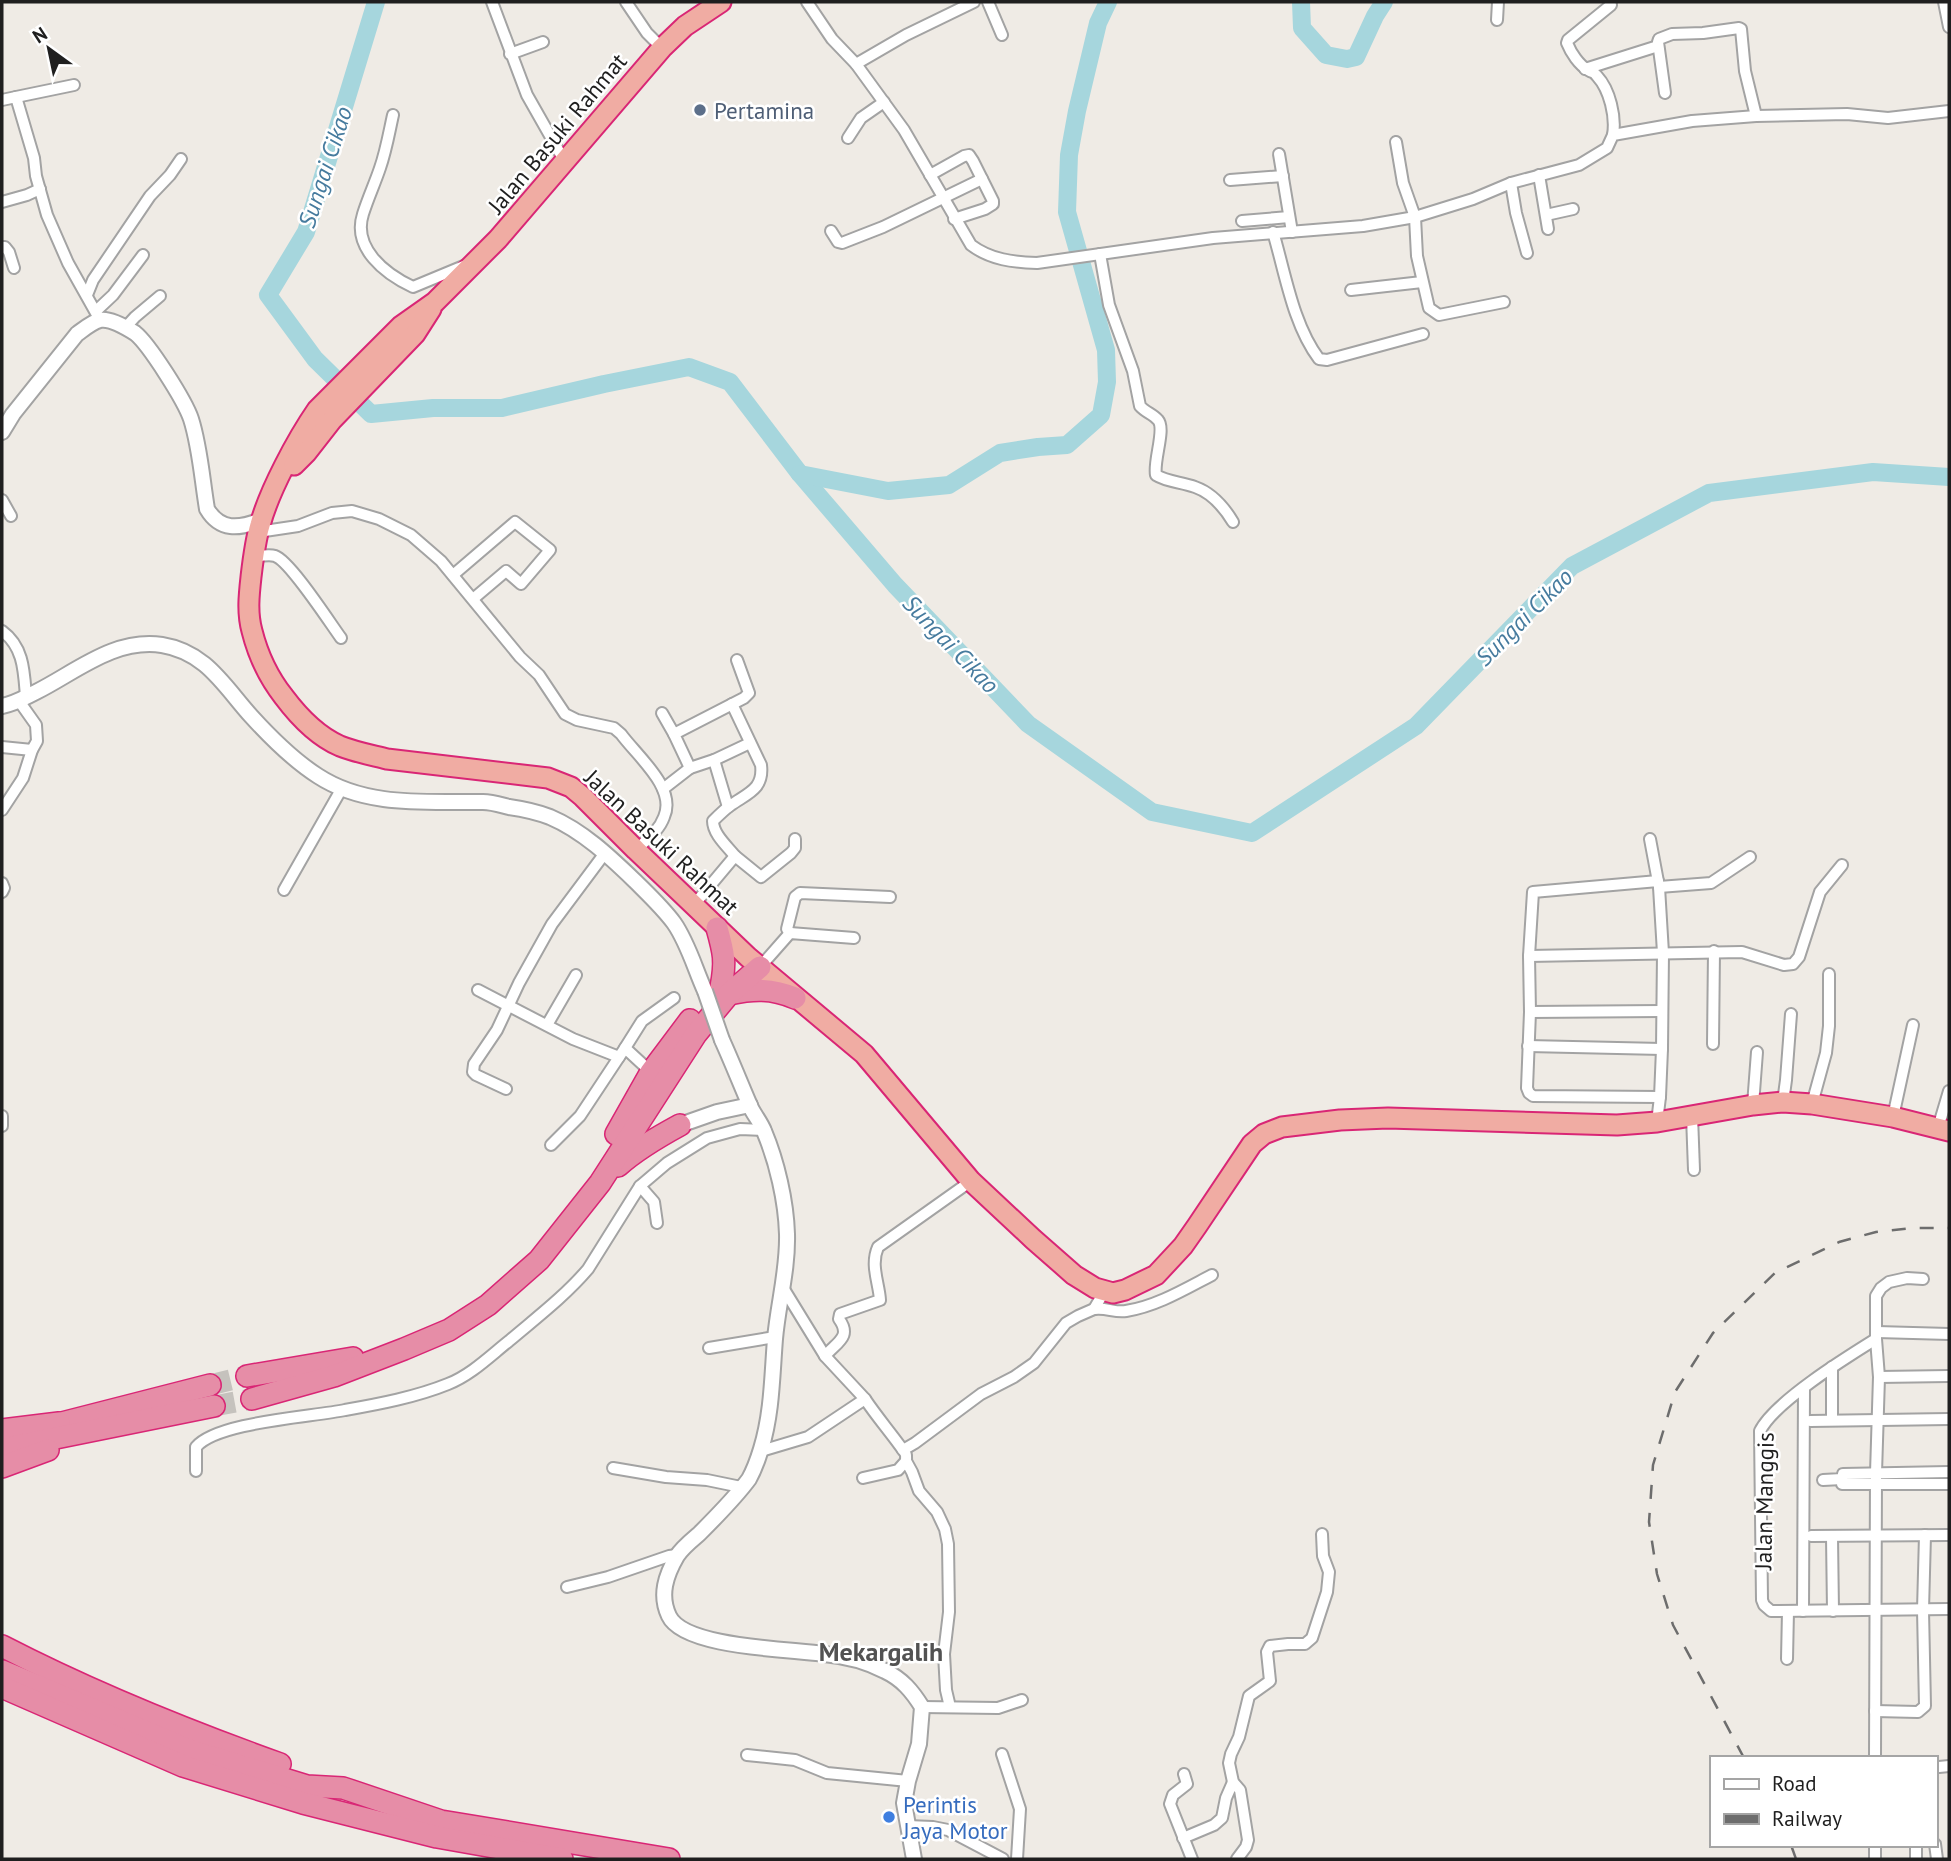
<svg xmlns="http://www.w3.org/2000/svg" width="1951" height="1861" viewBox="0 0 1951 1861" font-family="'PT Sans',sans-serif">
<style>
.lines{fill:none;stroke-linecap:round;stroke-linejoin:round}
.river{stroke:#a6d6dd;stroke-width:18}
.motorway-tunnel{stroke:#c5c2bd;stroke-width:21;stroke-dasharray:21 10;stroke-linecap:butt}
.minor-casing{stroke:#a3a3a3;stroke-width:14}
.tertiary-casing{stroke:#a3a3a3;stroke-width:18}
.trunk-casing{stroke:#d92675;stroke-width:23}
.motorway-casing{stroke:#d92675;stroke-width:24}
.minor{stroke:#fff;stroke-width:10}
.tertiary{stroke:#fff;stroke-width:14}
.trunk{stroke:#f0aca3;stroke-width:19}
.motorway{stroke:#e68da7;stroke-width:21}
.rail{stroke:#6d6d6d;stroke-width:2.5;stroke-dasharray:14 14;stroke-linecap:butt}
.tertiary-bridge-casing{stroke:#a3a3a3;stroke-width:18;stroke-linecap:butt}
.tertiary-bridge{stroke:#fff;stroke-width:14}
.service-dot{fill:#5c6f8a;stroke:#fff;stroke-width:2.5}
.shop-dot{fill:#3f7fe0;stroke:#fff;stroke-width:2.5}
.labels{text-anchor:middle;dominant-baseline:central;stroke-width:5;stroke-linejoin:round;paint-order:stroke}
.service-label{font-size:23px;fill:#4e5e75;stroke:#fff;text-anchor:start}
.street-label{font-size:23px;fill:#1f1f1f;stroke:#fff}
.shop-label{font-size:23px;fill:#366cbe;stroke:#fff;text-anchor:start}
.water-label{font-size:24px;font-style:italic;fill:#467b9e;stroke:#fff}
.quarter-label{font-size:26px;font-weight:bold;fill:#525252;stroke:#fff}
</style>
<rect width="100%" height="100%" fill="#efebe5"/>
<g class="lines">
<g class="river">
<path d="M376,2L306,232L268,295L315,359L371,414L433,408H502L604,384L689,367L730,382L800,474L895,585L1028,724L1152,812L1252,833L1416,726L1572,566L1709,493L1873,472L1949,477"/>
<path d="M1301,2L1302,28L1326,55L1347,59L1356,57L1375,16L1384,2"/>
<path d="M800,474L888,491L949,485L1000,453L1038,447L1067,445L1101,415L1107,382L1106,350L1067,212L1069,155L1077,111L1098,23L1108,2"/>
</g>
<g class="motorway-tunnel">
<path d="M210,1385L247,1376"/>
<path d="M214,1406L252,1399"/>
</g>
<defs>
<g id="minor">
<path d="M492,2L527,95L565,162"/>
<path d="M626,2L647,33L662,48"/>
<path d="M807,2L832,39L856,64L906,35L974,2"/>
<path d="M988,2L1002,35"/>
<path d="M1944,2L1949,27"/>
<path d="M1611,5L1568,40L1567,43C1571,53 1579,65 1588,70C1594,74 1592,70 1597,76C1610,90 1616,117 1613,135"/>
<path d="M1497,20L1498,2"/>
<path d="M510,54L543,42"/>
<path d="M856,64L904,130L971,245C991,260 1013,262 1037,263L1213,238L1363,226L1415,217L1473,199L1511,183L1579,165L1607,148L1613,135L1692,121L1756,116L1847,114L1888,118L1949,111"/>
<path d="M1585,69L1658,46"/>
<path d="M1665,93L1658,42L1659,39L1672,34L1703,33L1739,28L1741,29L1745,71L1756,116"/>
<path d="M16,97L74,85"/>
<path d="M2,100L16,97L34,158L36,176L47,215L68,263L100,320"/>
<path d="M393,115C389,133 386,151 380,168C375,183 368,198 363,214C352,248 385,274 413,287L466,265"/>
<path d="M848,138L861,118L884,102"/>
<path d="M1396,142L1403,183L1415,217L1417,256L1429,308L1439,315L1504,302"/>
<path d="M1279,154L1292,232"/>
<path d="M930,175L964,156L969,155L973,161L993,201V204L985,209L954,219"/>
<path d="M1539,175L1548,229"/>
<path d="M1230,180L1283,176"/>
<path d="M1511,183L1516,213L1527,253"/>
<path d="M2,202L27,195L40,189"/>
<path d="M1546,215L1573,209"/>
<path d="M1242,221L1289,217"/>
<path d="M831,231L838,242L842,243L883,227L982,179"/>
<path d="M1273,232C1285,272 1293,325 1319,359L1327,360L1423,334"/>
<path d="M2,247H5L9,252L14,268"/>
<path d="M1100,254L1109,305L1133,371L1140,406C1145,412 1153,414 1158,420C1166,429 1153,461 1156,475C1167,482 1182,482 1195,487C1212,493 1224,507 1233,522"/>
<path d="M1351,290L1422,282"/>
<path d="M87,295L93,280L150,196L170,175L181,159"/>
<path d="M96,311L113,295L143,255"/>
<path d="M125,328L135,317L160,296"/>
<path d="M2,500L11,516"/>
<path d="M258,532L298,526L332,513L352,511L379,519L411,535L441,561L520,657L539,675L565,714L577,720L614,728L621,734C637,756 677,788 664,817C659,831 646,840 636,850"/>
<path d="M253,557C260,556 269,554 275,556C290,561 330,623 341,638"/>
<path d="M453,575L515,522L550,550L521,584L506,571L473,599"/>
<path d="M2,631C24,647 24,672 26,697"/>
<path d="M732,704L761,765C764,789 748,793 731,805C725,809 719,815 713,821C713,834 727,846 735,856"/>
<path d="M662,713L674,734"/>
<path d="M2,747L32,750"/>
<path d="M714,760L728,807"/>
<path d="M690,768L714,760L750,743"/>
<path d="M663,789L690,768L674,734L744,698L749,693L737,660"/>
<path d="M2,810L23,778L32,750L37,741L36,725L19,701"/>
<path d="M1650,839L1659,887L1663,953L1662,1049L1660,1097L1657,1122"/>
<path d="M1658,881L1533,892L1529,956L1530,1012L1527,1088L1529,1093L1533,1096L1660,1097"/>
<path d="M2,883L4,888L2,892"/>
<path d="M1659,887L1711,883L1750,857"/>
<path d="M284,890L342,788"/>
<path d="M693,906L735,856L761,877L791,853L795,848V839"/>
<path d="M790,933L787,929L795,897L800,893L890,897"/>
<path d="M1529,956L1742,952L1784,965L1793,964L1799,957L1820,892L1842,865"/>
<path d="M760,967L790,933L854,938"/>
<path d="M478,990L573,1039L619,1057"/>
<path d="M1530,1012L1662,1011"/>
<path d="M547,1025L576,975"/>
<path d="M1713,1044L1714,951"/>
<path d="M1528,1046L1662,1049"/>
<path d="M625,1048L642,1021L674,998"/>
<path d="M506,1089L476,1075L473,1072L474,1064L497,1030L519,983L552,924L605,853"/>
<path d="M1783,1102L1786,1080L1791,1014"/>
<path d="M1812,1104L1826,1053L1829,1026V974"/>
<path d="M1753,1105L1757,1052"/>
<path d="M2,1116V1126"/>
<path d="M1692,1116L1694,1170"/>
<path d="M1893,1117L1913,1025"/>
<path d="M1938,1128L1949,1091"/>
<path d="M551,1145L580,1116L625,1048L651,1072"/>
<path d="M640,1186L654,1202L657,1223"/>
<path d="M782,1286L825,1356"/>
<path d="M1094,1309C1106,1307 1115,1313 1126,1311C1157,1306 1185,1289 1212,1275"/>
<path d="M1877,1332L1949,1334"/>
<path d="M1876,1339C1847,1357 1774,1402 1760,1431L1762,1600L1764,1605L1771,1611L1949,1609"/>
<path d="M709,1348L775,1337"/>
<path d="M1832,1367V1420"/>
<path d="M1879,1377L1949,1376"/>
<path d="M1810,1421L1949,1419"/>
<path d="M903,1450L915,1443L981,1394L1014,1377L1034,1363L1066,1323L1078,1316L1094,1309L1104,1292"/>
<path d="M761,1451L808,1437L865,1399L825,1356C837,1342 852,1337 839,1319L840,1314L880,1300C879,1283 870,1265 878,1247L971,1181"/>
<path d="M906,1461L912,1472L919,1491L937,1512L945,1529L948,1544L949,1612L944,1654L946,1690L950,1707"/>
<path d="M613,1468L666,1477L707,1480L741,1487"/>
<path d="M196,1471V1447C217,1422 311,1417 345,1410C379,1404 416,1397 448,1384C471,1375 490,1356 509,1341C536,1318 565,1296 588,1269L640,1186L667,1163L707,1138L740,1129L764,1130"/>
<path d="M863,1478L898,1470L906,1461C906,1455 907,1455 903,1450C891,1433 877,1417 865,1399"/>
<path d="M1842,1479V1484H1949"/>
<path d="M1823,1480L1842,1479L1843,1474L1949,1472"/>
<path d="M1811,1536L1949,1535"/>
<path d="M1832,1537L1833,1611"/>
<path d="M567,1587L608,1577L669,1556L677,1555"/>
<path d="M1803,1611L1804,1388"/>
<path d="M1787,1659L1788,1611"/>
<path d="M922,1707L998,1708L1022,1700"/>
<path d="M1875,1711L1918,1712L1925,1706L1923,1610L1925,1535"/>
<path d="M1002,1754L1020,1809L1017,1859"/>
<path d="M747,1755L795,1760L827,1773L908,1781"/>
<path d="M1875,1758L1876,1473L1879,1377L1876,1339V1296L1881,1288L1889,1282L1907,1278L1923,1279"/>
<path d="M1939,1767L1949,1766"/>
<path d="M1184,1774L1187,1784L1173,1795L1170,1804L1192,1859"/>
<path d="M907,1826L933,1827L948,1830L1003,1859"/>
<path d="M1183,1838L1214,1825L1222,1818L1226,1798L1233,1782"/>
<path d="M1935,1844L1937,1859"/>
<path d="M1237,1859L1246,1847L1248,1840L1240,1790L1233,1782L1229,1763L1231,1754L1239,1737L1249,1696L1270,1681L1267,1652L1270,1646L1288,1644H1305L1312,1638L1327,1592L1329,1572L1323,1556L1322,1534"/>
<path d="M1875,1859V1845"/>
<path d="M1916,1859V1845"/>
</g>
<g id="tertiary">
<path d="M2,432L13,414L77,334C84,329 92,322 100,320C110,318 127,328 135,333C149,344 185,401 191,419C200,447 202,479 207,509C220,531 239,529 261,520"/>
<path d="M2,706C14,704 24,698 36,692C76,672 114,638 162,645C206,652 224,686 251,716C271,738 293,760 318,776C367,808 428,801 483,802C492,802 501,805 509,807C523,809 537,812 550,817C583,831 610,857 635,881C648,894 663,908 674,923C688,943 695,969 705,991"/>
<path d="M722,1040C732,1062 741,1085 751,1108C755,1116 761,1123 764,1131C777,1162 786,1201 787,1234C788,1270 778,1304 775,1339C772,1377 772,1413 761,1449C758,1459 754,1470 749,1479C735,1498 716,1517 699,1534C692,1540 682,1548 677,1556C666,1575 659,1595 669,1616C684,1648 791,1649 824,1654C845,1656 866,1661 885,1671C902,1679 912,1691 922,1707L919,1744L908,1781L904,1803L914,1859"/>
<path d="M680,1125L717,1112L750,1105"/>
</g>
<g id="trunk">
<path d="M721,2L685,26L662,48L498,239L435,302L401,326L317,410C297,439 269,491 260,525C255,542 253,560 251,577C249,595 247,613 252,631C258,655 269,678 284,697C299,717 317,736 340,746C355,752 371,755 387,759L548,778L571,787L583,797L636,850L748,957L864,1054L971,1181L1033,1239L1074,1275L1095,1288L1113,1293L1125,1290L1156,1275L1183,1246L1197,1226L1252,1144L1264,1134L1282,1127L1340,1120L1388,1118L1617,1125L1657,1122L1753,1105L1783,1102L1812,1104L1893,1117L1949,1131"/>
<path d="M294,465L307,452L332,420L415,334L431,309"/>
</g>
<g id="motorway">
<path d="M717,928C724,953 726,961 721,987"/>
<path d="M729,994C754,989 771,988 795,998"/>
<path d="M616,1134L651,1072L690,1020"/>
<path d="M618,1166C637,1149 658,1137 680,1125"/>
<path d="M247,1376L353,1358"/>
<path d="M252,1399L334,1376L404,1349L449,1330L488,1305L539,1260L600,1183L696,1034L729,994L760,967"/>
<path d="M46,1427L210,1385"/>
<path d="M2,1430L59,1423"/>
<path d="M2,1450L21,1445L214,1406"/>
<path d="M2,1467L48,1450"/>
<path d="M2,1646C91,1692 185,1730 280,1764"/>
<path d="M2,1671L189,1750L307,1786L343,1788L441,1821L669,1859"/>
<path d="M4,1688L183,1766L303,1803L437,1837L562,1859"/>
</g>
</defs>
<use href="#minor" class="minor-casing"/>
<use href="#tertiary" class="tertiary-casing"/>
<use href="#trunk" class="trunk-casing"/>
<use href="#motorway" class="motorway-casing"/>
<use href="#minor" class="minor"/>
<use href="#tertiary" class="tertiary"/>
<use href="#trunk" class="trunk"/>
<use href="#motorway" class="motorway"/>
<g class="rail">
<path d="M1744,1758L1673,1625L1657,1574L1649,1522L1653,1465L1675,1392L1713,1333L1775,1273L1839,1242L1876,1232L1913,1228H1949"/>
<path d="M1791,1845L1796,1859"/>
</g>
<defs>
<path id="tertiary-bridge" d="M705,991L722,1040"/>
</defs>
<use href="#tertiary-bridge" class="tertiary-bridge-casing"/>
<use href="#tertiary-bridge" class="tertiary-bridge"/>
</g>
<circle class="service-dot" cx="700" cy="110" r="7"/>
<circle class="shop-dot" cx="889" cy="1817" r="7"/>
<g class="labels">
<g class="service-label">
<text x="714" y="110">Pertamina</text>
</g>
<g class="street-label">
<text transform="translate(557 133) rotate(-50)">Jalan Basuki Rahmat</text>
<text transform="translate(662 842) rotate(43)">Jalan Basuki Rahmat</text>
<text transform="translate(1764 1501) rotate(-89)">Jalan Manggis</text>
</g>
<g class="shop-label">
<text x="903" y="1804">Perintis<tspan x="903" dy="26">Jaya Motor</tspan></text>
</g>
<g class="water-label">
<text transform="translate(325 167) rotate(-72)">Sungai Cikao</text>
<text transform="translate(1524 617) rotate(-45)">Sungai Cikao</text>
<text transform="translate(951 644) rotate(46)">Sungai Cikao</text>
</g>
<g class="quarter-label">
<text x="881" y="1651">Mekargalih</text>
</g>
</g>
<rect width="1951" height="1861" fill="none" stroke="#1f1f1f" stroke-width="7"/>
<rect x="1710" y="1756" width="228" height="91" fill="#ffffff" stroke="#a5a5a5" stroke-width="2"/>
<rect x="1724" y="1779" width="35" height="10" fill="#ffffff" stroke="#a5a5a5" stroke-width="2"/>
<text x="1772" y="1791" font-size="21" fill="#1f1f1f">Road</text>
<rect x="1724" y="1814" width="35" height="10" fill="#6d6d6d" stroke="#a5a5a5" stroke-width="2"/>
<text x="1772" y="1826" font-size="21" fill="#1f1f1f">Railway</text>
<g transform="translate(49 49) rotate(327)" stroke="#ffffff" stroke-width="5" paint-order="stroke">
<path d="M0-5L12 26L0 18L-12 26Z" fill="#1f1f1f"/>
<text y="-10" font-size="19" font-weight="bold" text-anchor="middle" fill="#1f1f1f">N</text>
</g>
</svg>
